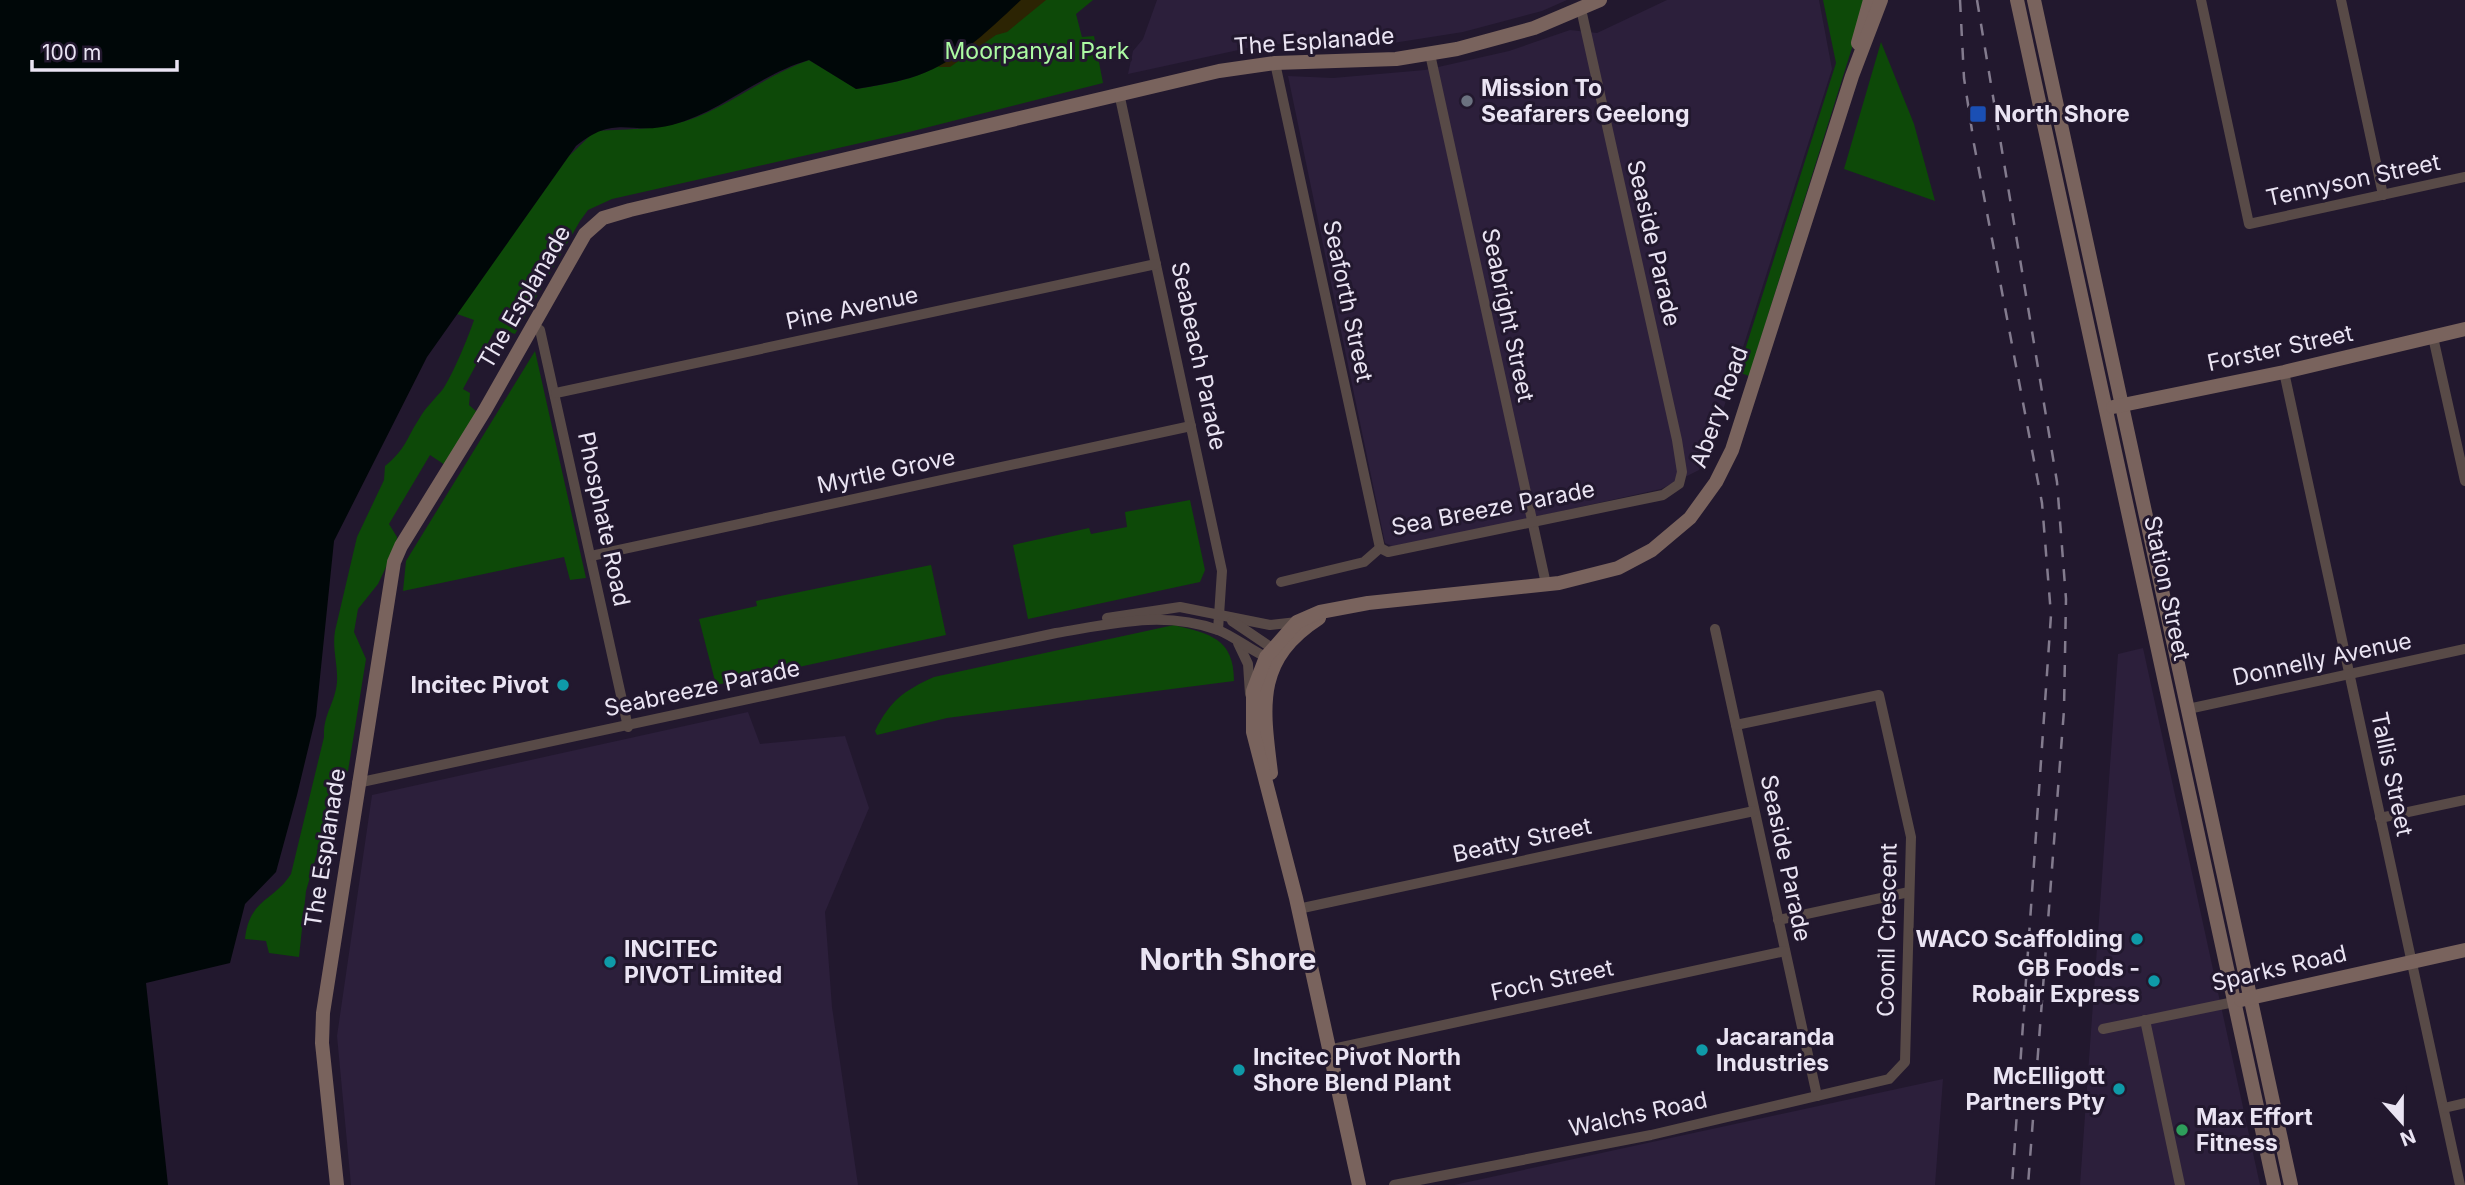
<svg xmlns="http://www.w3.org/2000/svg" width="2465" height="1185" viewBox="0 0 2465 1185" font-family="Inter,sans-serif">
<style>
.built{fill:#2c1f3b}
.green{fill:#0d4908}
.sand{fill:#2c2403}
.water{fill:#000708}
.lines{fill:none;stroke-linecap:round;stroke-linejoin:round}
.street{stroke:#584a47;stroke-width:10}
.secondary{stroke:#79635d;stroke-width:14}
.rail{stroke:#837b8e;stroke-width:2.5;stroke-dasharray:12 12;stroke-linecap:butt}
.worship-dot{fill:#6b7280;stroke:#22182e;stroke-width:2.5}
.transit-dot{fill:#1a4fb4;stroke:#22182e;stroke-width:2.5}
.culture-dot{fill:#0f9aa8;stroke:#22182e;stroke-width:2.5}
.leisure-dot{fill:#2e9e5b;stroke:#22182e;stroke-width:2.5}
.labels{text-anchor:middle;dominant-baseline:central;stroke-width:6;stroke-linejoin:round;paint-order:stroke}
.street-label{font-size:23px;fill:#eae4f3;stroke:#22182e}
.park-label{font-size:23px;fill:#acfba3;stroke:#22182e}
.poi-label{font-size:23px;font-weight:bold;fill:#eae4f3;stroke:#22182e;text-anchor:start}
.district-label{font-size:30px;font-weight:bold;fill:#eae4f3;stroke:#22182e}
</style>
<rect width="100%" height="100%" fill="#22182e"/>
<g class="built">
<path d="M1157,0H1567L1542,11L1463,32L1374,46L1266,44L1128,74L1133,51L1143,39Z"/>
<path d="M1667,0H1819L1832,69L1716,432L1699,470L1661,489L1396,548L1385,543L1288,76L1333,78L1425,70L1509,51L1570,30L1597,33Z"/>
<path d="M2143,648L2260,1185H2080L2118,654Z"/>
<path d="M748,712L760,744L845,736L869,808L825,912L832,1007L858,1185H351L337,1036L372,795Z"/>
<path d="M1943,1079L1935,1185H1454Z"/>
</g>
<g class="green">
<path d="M1021,0H1093L1076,14L1082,37L1094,36L1103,83L909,132L612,199L588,210L580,221L515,334L496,328L463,389L470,393L469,405L477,412L445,465L430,455L389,524L397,537L396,546L378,584L358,609L354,632L366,659L348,771L336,788L306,891L299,957L269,953L266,941L245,939C249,899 274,901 291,874L324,737C323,714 335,704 337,682C338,664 332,649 335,631L357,537L384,480L385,466C406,449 406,439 419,419C425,408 435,399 443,389C453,374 468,338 474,320L457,314L568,157L595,131C630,129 664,130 697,117C736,101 769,74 809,60L857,89C874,86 893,83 910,78C953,65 989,30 1021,0Z"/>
<path d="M1823,0H1867L1749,376L1738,372L1836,63Z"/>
<path d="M1881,42L1914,124L1935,201L1844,169Z"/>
<path d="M535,351L586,578L570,580L564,557L403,591L406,561Z"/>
<path d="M1190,500L1205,570L1200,582L1028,619L1013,545L1089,528L1091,534L1127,527L1125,512Z"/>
<path d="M931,565L946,635L716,685L699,619L757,606L756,601Z"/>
<path d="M1174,625C1210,634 1234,638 1234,681L947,718L877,735L875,731C890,701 903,691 934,677Z"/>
</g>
<path class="sand" d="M1020,0H1046L1007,32L996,35L950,67H938L963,50Z"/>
<path class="water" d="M0,0H1021C989,30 953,66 910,78C892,83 874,86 856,89L809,60C760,74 721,112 672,125C631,136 616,113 576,146L427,357L334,541L316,716L297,795L276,872L245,904L230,963L146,983L168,1185H0Z"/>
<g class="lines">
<g class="street">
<path d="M2201,0L2249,224L2465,177"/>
<path d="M2341,0L2383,195"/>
<path d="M1430,54L1546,584"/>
<path d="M1275,63L1380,548"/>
<path d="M1119,93L1222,571L1218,630"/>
<path d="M533,325L540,330L628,727"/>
<path d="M2433,337L2465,481"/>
<path d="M2284,372L2460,1185"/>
<path d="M556,393L1156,264"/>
<path d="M591,556L1191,426"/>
<path d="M1281,582L1364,562L1380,548L1388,552L1663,495L1679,484L1682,472L1677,440L1581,9"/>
<path d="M1107,618L1180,607L1270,625L1297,622"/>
<path d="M1232,621L1272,648"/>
<path d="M1715,629L1817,1096"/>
<path d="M1238,643L1248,664L1250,694"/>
<path d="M2188,709L2465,649"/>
<path d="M357,783L1056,633C1111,624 1163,610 1218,630C1235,637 1249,649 1266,657"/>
<path d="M2380,818L2465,800"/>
<path d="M1298,909L1754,811"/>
<path d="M1778,920L1909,892"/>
<path d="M2145,1020L2180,1185"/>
<path d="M2103,1029L2234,1002"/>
<path d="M1328,1050L1785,951"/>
<path d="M2444,1108L2465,1103"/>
<path d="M1394,1185L1651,1135L1889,1079L1905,1062L1911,837L1879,695L1736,725"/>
</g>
<g class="secondary">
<path d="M2017,0L2274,1185"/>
<path d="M2034,0L2291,1185"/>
<path d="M1858,43L1870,0"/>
<path d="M2113,407L2284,372L2465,329"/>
<path d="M1271,773C1263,707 1254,660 1319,618"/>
<path d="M2241,1000L2465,950"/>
<path d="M337,1185L322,1043L323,1013L394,562L401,546L485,410L585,234L603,218L630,210L1219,71L1275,63L1396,59L1457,49L1534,28L1600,0"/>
<path d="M1359,1185L1296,898L1253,732V691L1266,657L1297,622L1320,612L1368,603L1559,583L1618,568L1652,550L1690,518L1716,482L1732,450L1852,76L1881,0"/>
</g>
<g class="rail">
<path d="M1960,0L1964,78L1974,144L2042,503L2051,615L2012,1185"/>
<path d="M1977,0L2057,482L2066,599L2064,710L2028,1185"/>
</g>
</g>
<circle class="worship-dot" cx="1467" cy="101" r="7"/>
<rect class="transit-dot" x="1969" y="105" width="18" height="18" rx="3.5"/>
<g class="culture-dot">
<circle cx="563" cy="685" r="7"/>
<circle cx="2137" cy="939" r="7"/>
<circle cx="610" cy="962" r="7"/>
<circle cx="2154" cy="981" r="7"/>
<circle cx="1702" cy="1050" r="7"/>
<circle cx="1239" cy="1070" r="7"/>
<circle cx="2119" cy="1089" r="7"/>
</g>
<circle class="leisure-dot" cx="2182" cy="1130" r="7"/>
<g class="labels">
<g class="street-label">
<text transform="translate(1314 41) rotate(-4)">The Esplanade</text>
<text transform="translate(2353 180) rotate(-12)">Tennyson Street</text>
<text transform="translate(1654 243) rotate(77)">Seaside Parade</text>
<text transform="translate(524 297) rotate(-60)">The Esplanade</text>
<text transform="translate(1348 301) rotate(78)">Seaforth Street</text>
<text transform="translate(852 308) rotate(-12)">Pine Avenue</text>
<text transform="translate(1508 315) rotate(78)">Seabright Street</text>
<text transform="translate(2280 348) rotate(-12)">Forster Street</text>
<text transform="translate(1199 356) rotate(78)">Seabeach Parade</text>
<text transform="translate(1719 407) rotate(-70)">Abery Road</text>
<text transform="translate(886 471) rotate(-12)">Myrtle Grove</text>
<text transform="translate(1493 508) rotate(-11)">Sea Breeze Parade</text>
<text transform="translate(604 519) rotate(78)">Phosphate Road</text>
<text transform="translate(2167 588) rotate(78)">Station Street</text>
<text transform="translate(2322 659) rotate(-12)">Donnelly Avenue</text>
<text transform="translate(702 688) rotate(-12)">Seabreeze Parade</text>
<text transform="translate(2392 774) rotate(78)">Tallis Street</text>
<text transform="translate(1522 840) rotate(-12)">Beatty Street</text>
<text transform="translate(325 848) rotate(-81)">The Esplanade</text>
<text transform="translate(1786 858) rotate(78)">Seaside Parade</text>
<text transform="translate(1887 930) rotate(-89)">Coonil Crescent</text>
<text transform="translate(2279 968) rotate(-13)">Sparks Road</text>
<text transform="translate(1552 980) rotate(-12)">Foch Street</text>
<text transform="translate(1638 1114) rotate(-12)">Walchs Road</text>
</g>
<g class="park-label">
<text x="1037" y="51">Moorpanyal Park</text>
</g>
<g class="poi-label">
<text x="1481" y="88">Mission To<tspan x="1481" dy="26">Seafarers Geelong</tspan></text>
<text x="1994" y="114">North Shore</text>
<text x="549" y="685" text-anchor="end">Incitec Pivot</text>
<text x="2123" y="939" text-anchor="end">WACO Scaffolding</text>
<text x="624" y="949">INCITEC<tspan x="624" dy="26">PIVOT Limited</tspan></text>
<text x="2140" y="968" text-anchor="end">GB Foods -<tspan x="2140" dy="26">Robair Express</tspan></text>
<text x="1716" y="1037">Jacaranda<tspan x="1716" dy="26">Industries</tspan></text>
<text x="1253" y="1057">Incitec Pivot North<tspan x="1253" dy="26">Shore Blend Plant</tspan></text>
<text x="2105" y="1076" text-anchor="end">McElligott<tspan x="2105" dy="26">Partners Pty</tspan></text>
<text x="2196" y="1117">Max Effort<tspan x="2196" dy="26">Fitness</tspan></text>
</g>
<g class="district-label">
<text x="1228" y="959">North Shore</text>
</g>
</g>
<g transform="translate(2402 1122) rotate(159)" stroke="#22182e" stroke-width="5" paint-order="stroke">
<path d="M0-5L12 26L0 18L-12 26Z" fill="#eae4f3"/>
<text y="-10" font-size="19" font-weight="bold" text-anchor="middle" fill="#eae4f3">N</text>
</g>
<path d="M32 60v10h145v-10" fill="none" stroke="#eae4f3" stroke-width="3.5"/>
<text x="42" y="60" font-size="21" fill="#eae4f3" stroke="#22182e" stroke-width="5" paint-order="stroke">100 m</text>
</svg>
